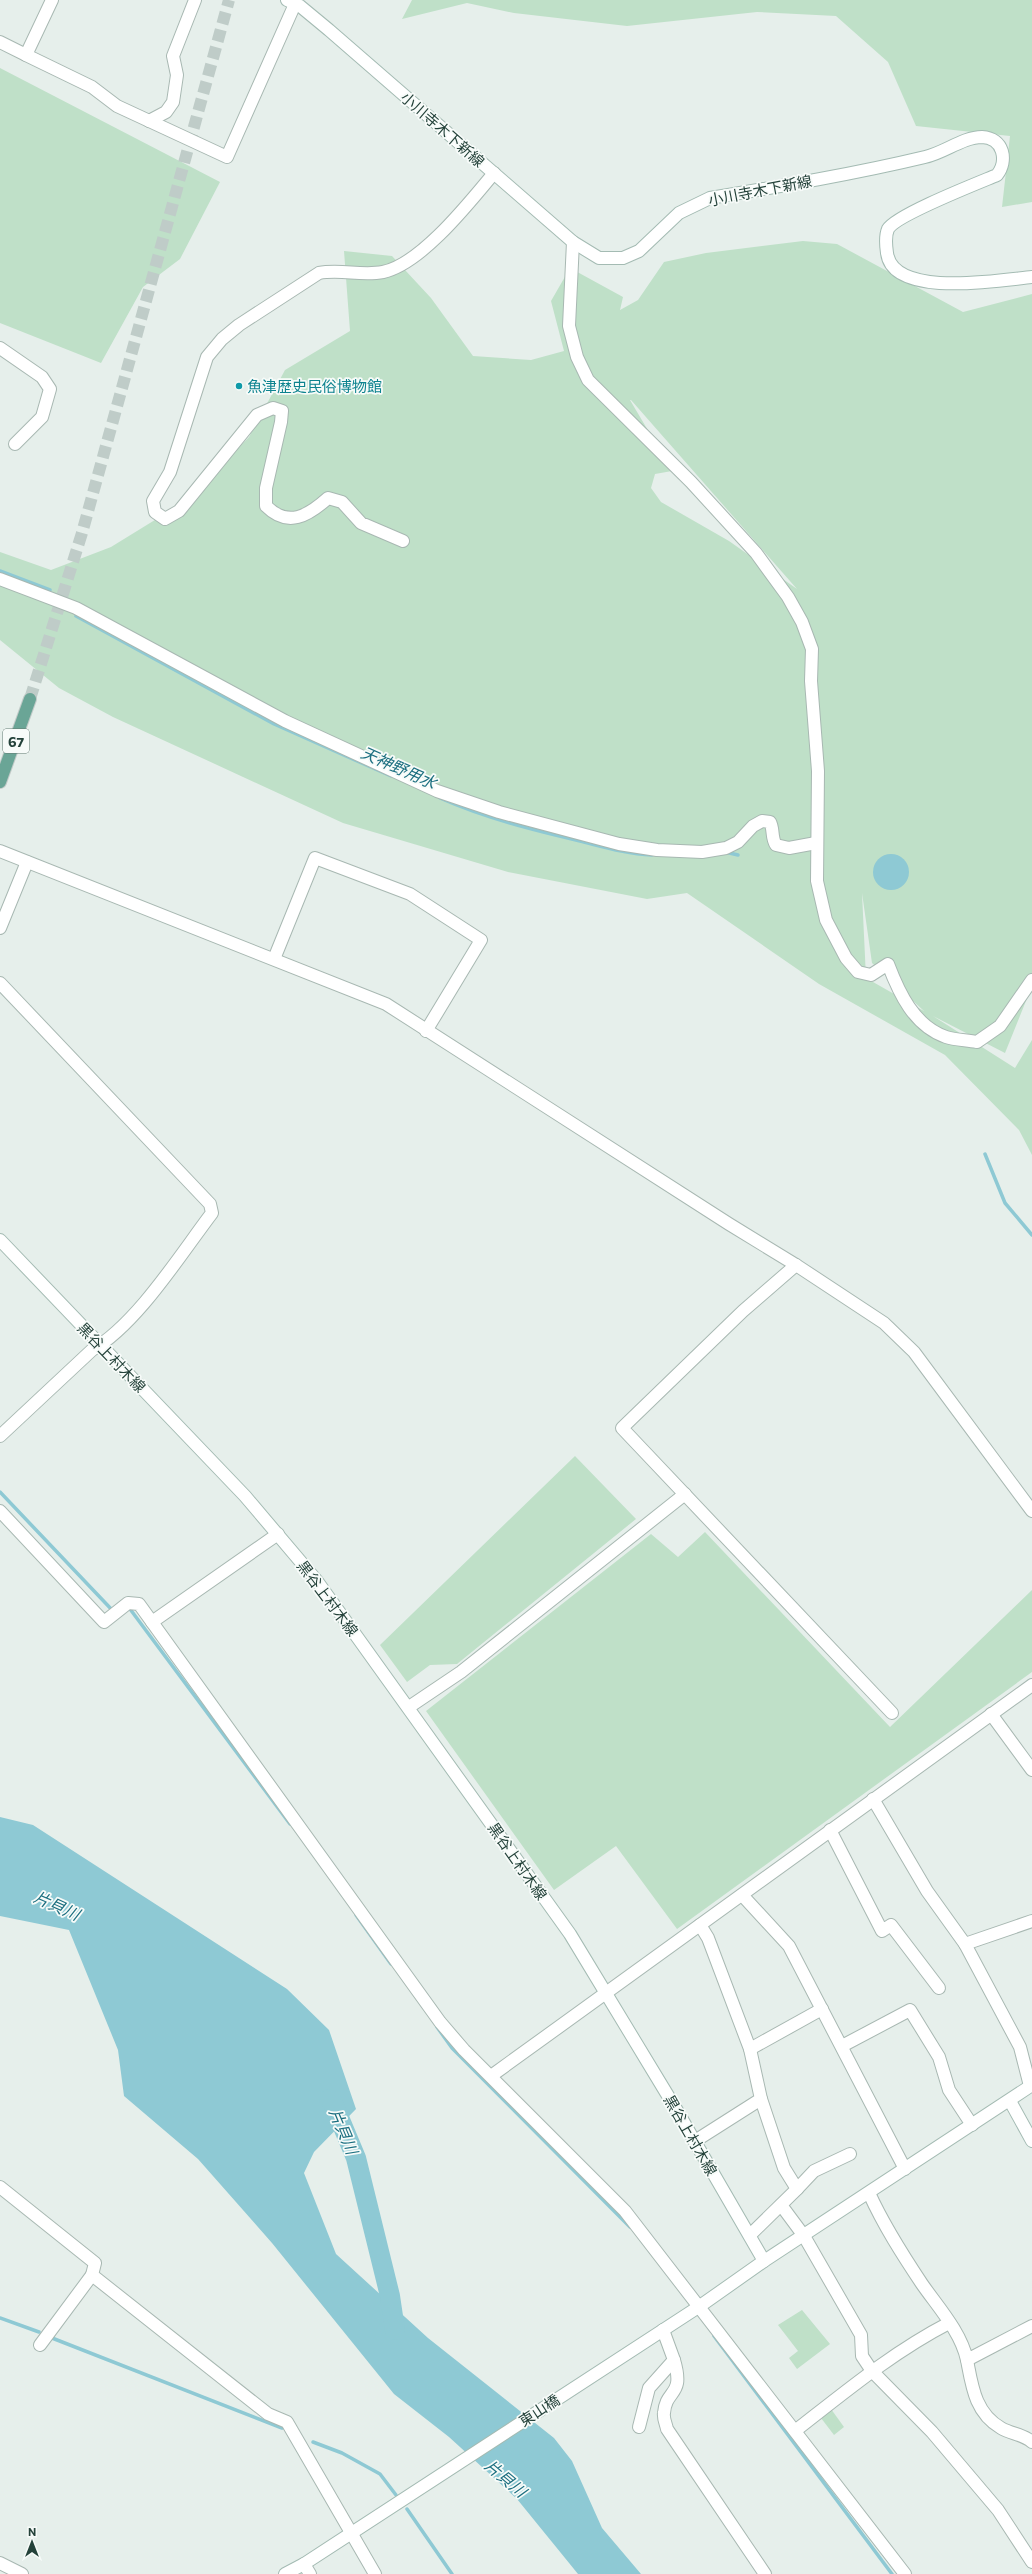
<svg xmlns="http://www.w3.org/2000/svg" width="1032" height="2574" viewBox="0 0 1032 2574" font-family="Commissioner,'Noto Sans JP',sans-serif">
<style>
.green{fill:#bfe0c8;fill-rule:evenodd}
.water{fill:#8ec9d4}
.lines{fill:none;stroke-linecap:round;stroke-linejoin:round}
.stream{stroke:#8ec9d4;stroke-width:3.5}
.river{stroke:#8ec9d4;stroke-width:20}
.primary-tunnel{stroke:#bfccc8;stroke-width:12;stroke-dasharray:12 6;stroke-linecap:butt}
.street-casing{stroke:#a8b8b2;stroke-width:14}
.secondary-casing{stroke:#a4bbb3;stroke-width:14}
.primary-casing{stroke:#c2cac8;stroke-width:14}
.street{stroke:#fff;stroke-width:12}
.secondary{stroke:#fff;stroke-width:12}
.primary{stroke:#6aa596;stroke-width:12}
.culture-dot{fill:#0f9aa8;stroke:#f7fbf9;stroke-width:1.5}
.labels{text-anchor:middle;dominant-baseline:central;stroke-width:3.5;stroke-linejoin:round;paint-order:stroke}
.shield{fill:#f7fbf9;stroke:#637a73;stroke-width:1}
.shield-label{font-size:14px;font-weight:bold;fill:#24423a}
.street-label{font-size:15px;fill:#24423a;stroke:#f7fbf9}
.culture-label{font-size:15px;fill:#0d838f;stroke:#f7fbf9;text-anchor:start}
.water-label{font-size:16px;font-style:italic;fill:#1c6f80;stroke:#f7fbf9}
</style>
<rect width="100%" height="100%" fill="#e6efeb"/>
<g class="green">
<path d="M412,0H1032V202L1002,207L1010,136L916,126L888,62L836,16L757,12L627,26L514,13L467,3L402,19Z"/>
<path d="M0,68L220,182L180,259L143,287L101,363L0,323Z"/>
<path d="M803,241L837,244L963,312L1032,294V986L1005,1053L933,1016L1015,1068L1032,1040V1155L1019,1130L945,1055L819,984L687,893L647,899L508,872L343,823L113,717L59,688L0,640V552L51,570L111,547L189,499L249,437L285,370L350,331L344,251L392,256L431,298L473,356L531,360L564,351L551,301L570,268L623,297L620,310L638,300L664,262L706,253ZM630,400H631L797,589L729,541L661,502L651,488L655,474L672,471ZM862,893L872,963L924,1011L866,978Z"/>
<path d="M575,1456L636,1519L457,1664L430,1665L407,1682L380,1645Z"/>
<path d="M705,1532L890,1727L1032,1590V1672L677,1929L616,1846L554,1890L426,1711L651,1534L678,1557Z"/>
<path d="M802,2310L830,2344L797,2369L789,2358L798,2351L778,2325Z"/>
<path d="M831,2409L844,2427L834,2435L821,2418Z"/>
</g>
<g class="water">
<circle cx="891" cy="872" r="18"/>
<path d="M0,1817L33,1825L287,1989L329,2030L356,2109L314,2152L304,2173L336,2254L428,2338L554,2438L572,2461L602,2528L641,2574H578L517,2499L449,2437L394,2394L272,2243L198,2159L124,2096L118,2050L69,1930L0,1916Z"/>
</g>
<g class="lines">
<g class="stream">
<path d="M0,571L50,590"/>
<path d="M76,616L274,724L391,776"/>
<path d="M440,798C485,818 533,830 580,841C604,847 627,854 652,855"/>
<path d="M725,852L738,855"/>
<path d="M985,1154L1005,1203L1032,1235"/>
<path d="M0,1492L114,1612"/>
<path d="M130,1609L290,1824"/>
<path d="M356,1915L391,1964"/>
<path d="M437,2027L452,2048L630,2227"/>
<path d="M0,2318L39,2332"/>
<path d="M714,2336L892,2574"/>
<path d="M52,2338L282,2428"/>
<path d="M313,2442L342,2453L380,2474L396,2495"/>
<path d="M407,2509L452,2574"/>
</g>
<path class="river" d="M329,2099L333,2103L356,2158L390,2296L395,2330"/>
<path class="primary-tunnel" d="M30,699L82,533L229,0"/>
<defs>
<g id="street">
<path d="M52,0L26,55L92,87L117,106L227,157L295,4"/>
<path d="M0,42L26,55"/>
<path d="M149,121L166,112L173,102L177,75L173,56L195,0"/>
<path d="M573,242L569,326L577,357L588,380L691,482L756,553L788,597L802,622L812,649L811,681L818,771L817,881L826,920L846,958L858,972L871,975L888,964C899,993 914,1026 946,1037C955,1040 967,1040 977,1042L1000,1026L1032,980"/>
<path d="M0,348L42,377L50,389L42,417L15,444"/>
<path d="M403,541L361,523L342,502L328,498C308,516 288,528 266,506V488L281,422L282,411L273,408L257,415L179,511L165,519L155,512L153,501L170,472L207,357L222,339L239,325L319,273C340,269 362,276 383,272C421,264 469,203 494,173"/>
<path d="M0,579L76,608L285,721L437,791L499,812L619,844L657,850L702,852L726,848L738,842L753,826L762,821L770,822C774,829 771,838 776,845L789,848L816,843"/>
<path d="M0,851L386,1004L729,1224L796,1265L884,1323L914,1352L1032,1511"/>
<path d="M0,928L27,862"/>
<path d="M274,959L315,858L410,894L481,940L426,1031"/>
<path d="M0,983L210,1204L212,1213C180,1255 137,1324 92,1350L0,1436"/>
<path d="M796,1265L743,1311L622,1428L892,1713"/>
<path d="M0,1511L104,1622L128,1603L139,1604L440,2022L464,2050L625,2211L905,2574"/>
<path d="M152,1622L278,1534"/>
<path d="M409,1707L461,1672L685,1494"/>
<path d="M991,1714L1032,1770"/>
<path d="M873,1799L927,1891L965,1944L1020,2047L1030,2086"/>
<path d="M830,1830L882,1931L891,1925L939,1988"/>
<path d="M742,1895L789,1946L905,2169"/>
<path d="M700,1925L708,1938L750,2049L822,2009"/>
<path d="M965,1944L1032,1921"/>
<path d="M842,2046L910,2010L939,2057L949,2090L972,2125"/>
<path d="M491,2076L1032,1685"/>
<path d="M695,2141L761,2099L750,2049"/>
<path d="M0,2187L95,2263L92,2275L268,2414L287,2422L375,2574"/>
<path d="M797,2189L814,2171L850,2154"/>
<path d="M869,2193C884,2226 902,2254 922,2284C938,2307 961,2332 967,2360L1032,2326"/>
<path d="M781,2205L804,2236L861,2335L862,2356L872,2371L932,2432L998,2510L1032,2562"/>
<path d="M750,2235L797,2189L784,2168L761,2099"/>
<path d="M40,2345L92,2275"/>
<path d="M674,2360C685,2397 666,2388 664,2413C663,2418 666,2424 667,2429L765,2574"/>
<path d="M967,2360C972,2386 975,2413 1001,2428C1011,2434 1023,2434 1032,2442"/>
<path d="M639,2427L649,2388L674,2360L663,2330"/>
<path d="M795,2431C845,2392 893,2352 949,2323"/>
<path d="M0,2563L22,2574"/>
<path d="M304,2564L310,2574"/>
</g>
<g id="secondary">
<path d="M287,0L300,6L329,30L573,242L599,258H623L639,251L679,213L710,198C782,186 854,174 925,157C944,153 963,137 982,137C1004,138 1008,161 997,175C978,183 896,215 888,229C885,236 886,246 887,253C893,299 1001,280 1032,277"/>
<path d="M0,1240L245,1496L317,1581L570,1934L676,2109L764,2261"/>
<path d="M1010,2101L1032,2141"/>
<path d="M285,2574L304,2564L700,2306L764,2261L1032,2085"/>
</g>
<path id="primary" d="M0,782L30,699"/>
</defs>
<use href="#street" class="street-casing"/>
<use href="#secondary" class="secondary-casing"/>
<use href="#primary" class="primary-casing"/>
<use href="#street" class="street"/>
<use href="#secondary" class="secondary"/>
<use href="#primary" class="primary"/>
</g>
<circle class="culture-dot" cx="239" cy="386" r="4"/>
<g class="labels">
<rect class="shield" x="3" y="729" width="26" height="24" rx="3"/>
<g class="shield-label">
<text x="16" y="741">67</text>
</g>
<g class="street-label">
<text transform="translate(443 129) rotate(41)">小川寺木下新線</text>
<text transform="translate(760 190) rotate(-11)">小川寺木下新線</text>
<text transform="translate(112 1357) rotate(46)">黒谷上村木線</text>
<text transform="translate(328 1598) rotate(53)">黒谷上村木線</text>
<text transform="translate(518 1861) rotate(55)">黒谷上村木線</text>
<text transform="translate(691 2135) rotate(60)">黒谷上村木線</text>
<text transform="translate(539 2410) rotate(-33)">東山橋</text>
</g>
<g class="culture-label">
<text x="247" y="386">魚津歴史民俗博物館</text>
</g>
<g class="water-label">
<text transform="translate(399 767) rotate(24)">天神野用水</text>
<text transform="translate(57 1905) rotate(24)">片貝川</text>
<text transform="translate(344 2131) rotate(67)">片貝川</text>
<text transform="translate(506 2478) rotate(40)">片貝川</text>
</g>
</g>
<g transform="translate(32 2542)" stroke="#f7fbf9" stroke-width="3" paint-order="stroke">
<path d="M0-3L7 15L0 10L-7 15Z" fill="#24423a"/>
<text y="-6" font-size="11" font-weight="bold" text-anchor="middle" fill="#24423a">N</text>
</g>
</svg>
